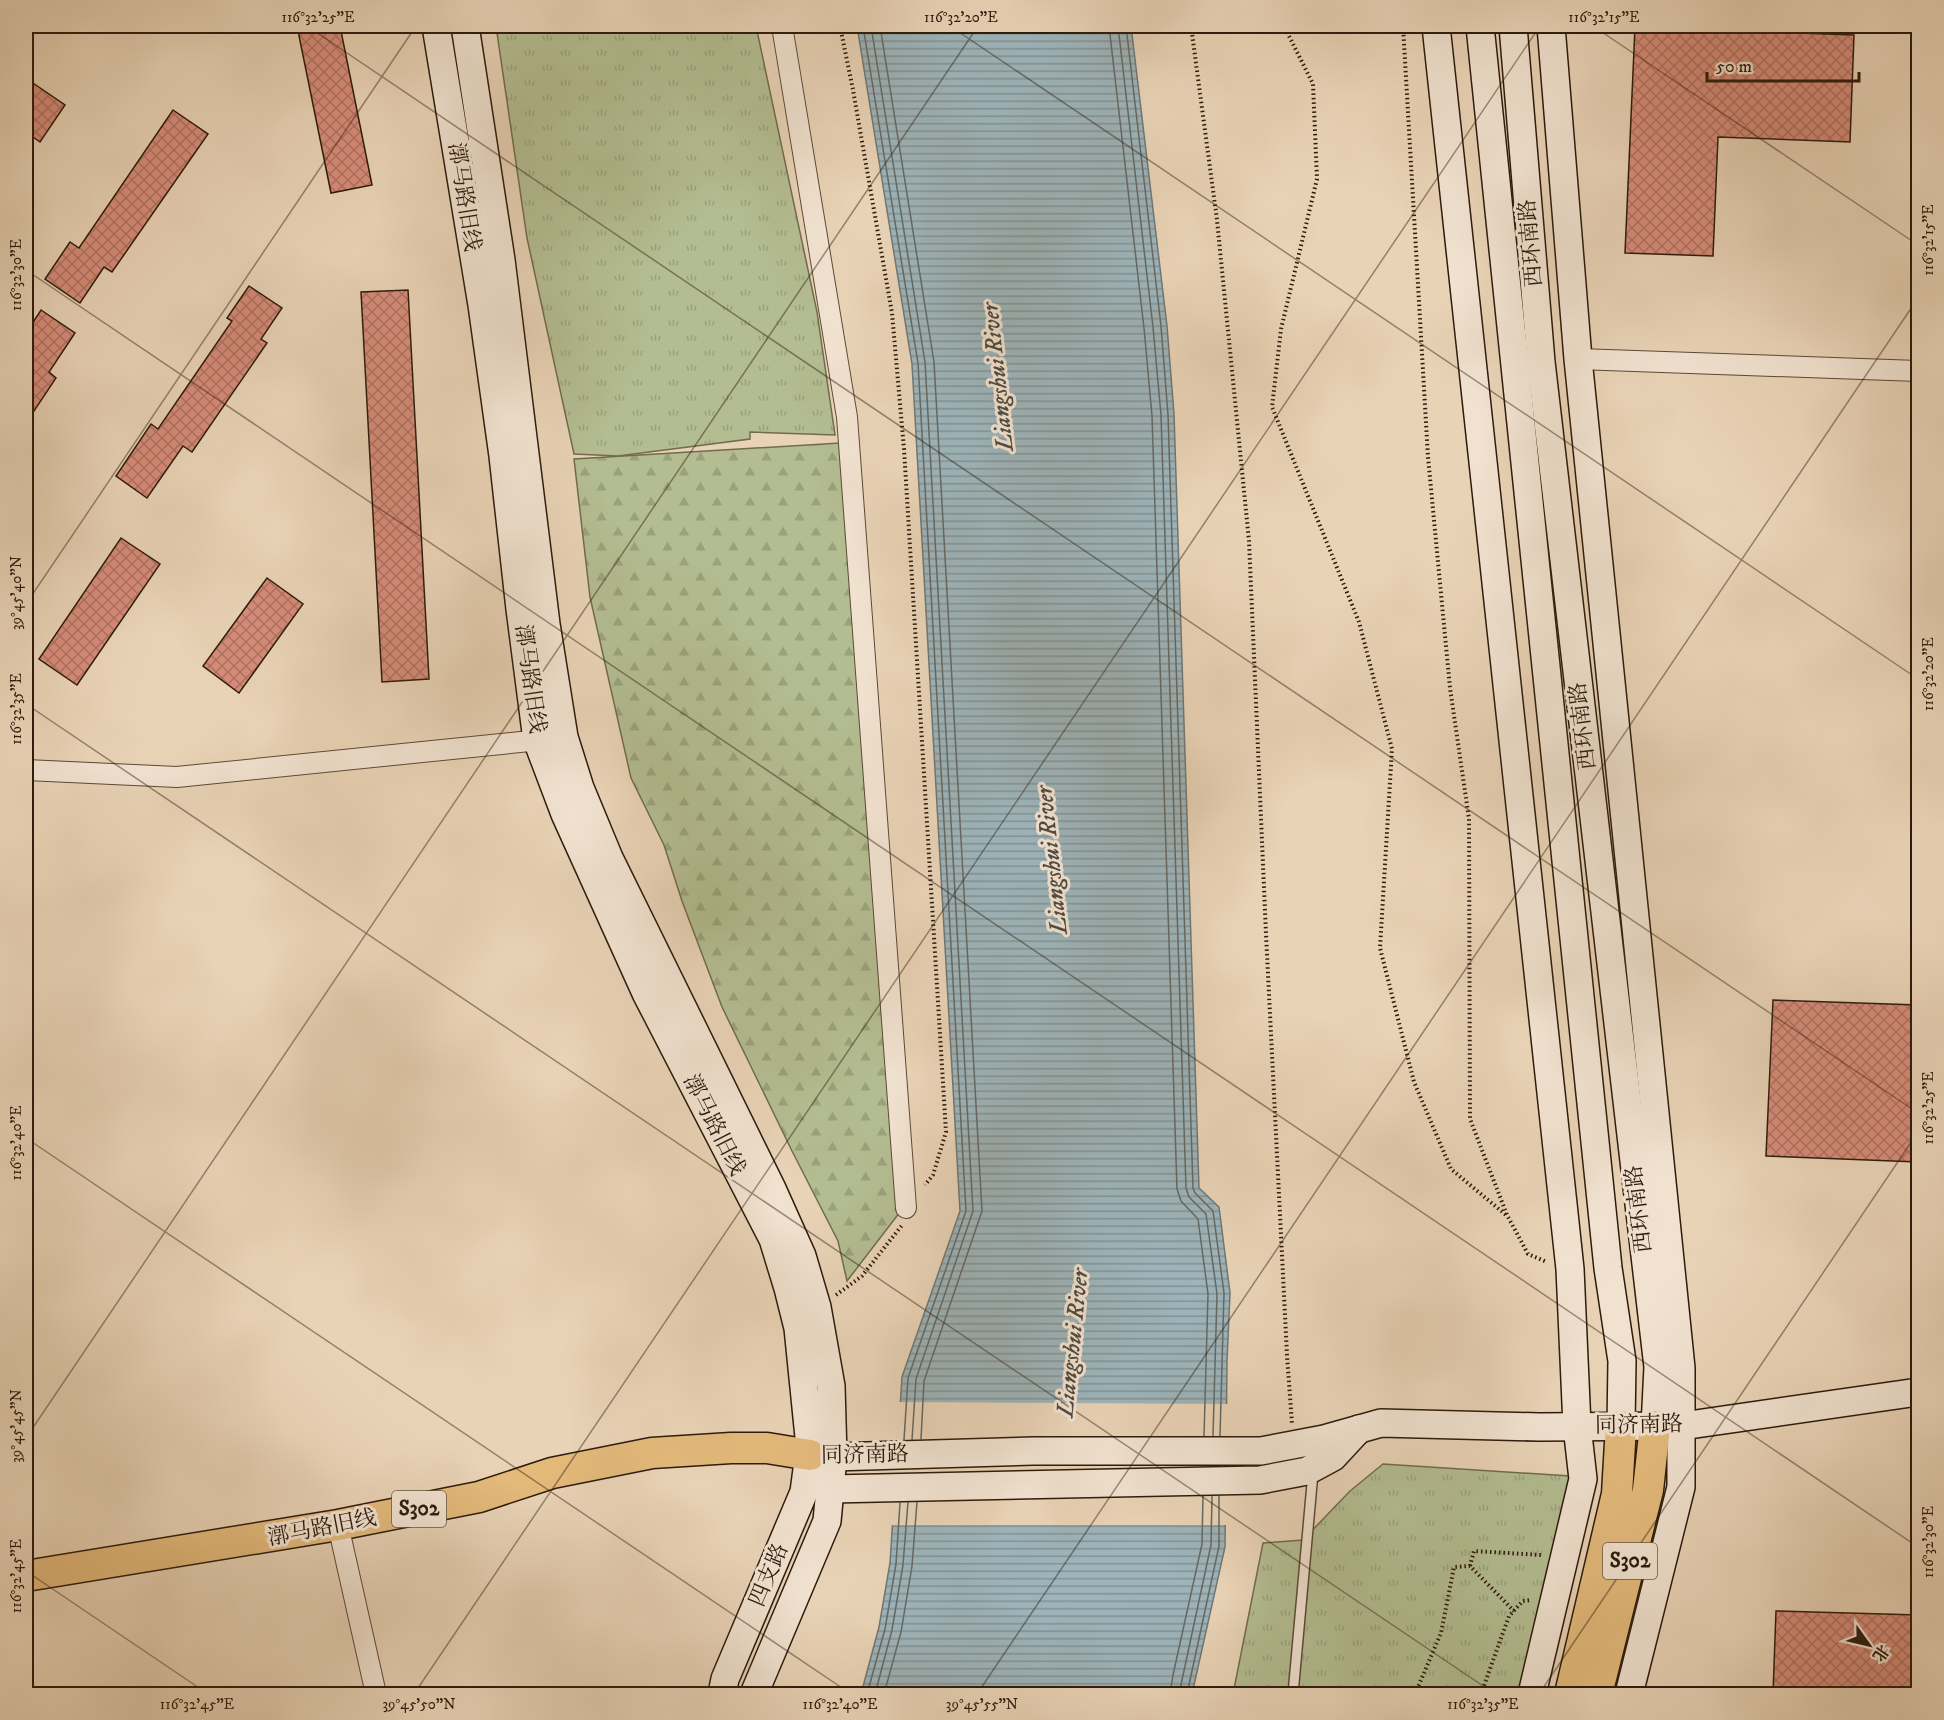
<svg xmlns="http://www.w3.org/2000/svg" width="1944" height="1720" viewBox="0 0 1944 1720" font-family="'IM FELL DW Pica','Noto Serif SC',serif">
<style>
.forest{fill:url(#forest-firs);stroke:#706c4e;stroke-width:1.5}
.park{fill:url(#park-tufts);stroke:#706c4e;stroke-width:1.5}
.water{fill:url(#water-rules);stroke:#707774;stroke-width:1.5}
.pier{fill:#e9d3b6}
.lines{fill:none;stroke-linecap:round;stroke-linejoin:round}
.shore{stroke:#656863;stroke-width:1.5}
.building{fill:url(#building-cross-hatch);stroke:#2d1b0c;stroke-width:1.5}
.lane-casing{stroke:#5c4936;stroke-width:12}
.street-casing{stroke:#5c4936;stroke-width:22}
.secondary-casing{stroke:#2d1b0c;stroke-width:30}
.primary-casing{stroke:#2d1b0c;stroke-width:33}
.path{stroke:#2d1b0c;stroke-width:4;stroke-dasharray:1.5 3;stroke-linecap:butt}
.lane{stroke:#f1e2d0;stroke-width:9}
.street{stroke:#f1e2d0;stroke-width:20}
.secondary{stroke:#f1e2d0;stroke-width:27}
.primary{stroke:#e4ba7b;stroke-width:30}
.ticks{fill:none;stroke:#2d1b0c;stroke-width:1.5;stroke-opacity:0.45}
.labels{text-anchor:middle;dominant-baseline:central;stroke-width:6;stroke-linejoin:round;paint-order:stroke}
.shield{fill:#f1e2d0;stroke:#685747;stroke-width:1.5}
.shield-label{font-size:21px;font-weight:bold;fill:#2d1b0c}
.street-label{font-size:22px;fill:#2d1b0c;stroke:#f1e2d0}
.water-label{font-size:24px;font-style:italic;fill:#4f4940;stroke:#f1e2d0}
.neatline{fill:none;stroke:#2d1b0c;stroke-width:2}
.ticks-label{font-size:15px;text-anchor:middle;fill:#2d1b0c}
</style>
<defs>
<pattern id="forest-firs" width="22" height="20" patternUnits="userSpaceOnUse" patternTransform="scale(1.5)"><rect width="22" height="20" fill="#b3bd91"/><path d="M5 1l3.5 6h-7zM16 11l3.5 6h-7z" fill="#9aa27c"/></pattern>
<pattern id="park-tufts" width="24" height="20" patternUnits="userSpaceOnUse" patternTransform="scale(1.5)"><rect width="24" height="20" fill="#b3bd91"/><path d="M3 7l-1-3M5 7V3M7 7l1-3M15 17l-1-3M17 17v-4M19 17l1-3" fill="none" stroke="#9aa27c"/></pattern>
<pattern id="water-rules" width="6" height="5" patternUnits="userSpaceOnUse" patternTransform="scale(1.5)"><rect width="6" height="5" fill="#9db4ba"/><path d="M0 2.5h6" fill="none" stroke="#809296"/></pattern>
<pattern id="building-cross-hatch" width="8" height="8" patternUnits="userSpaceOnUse" patternTransform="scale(1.5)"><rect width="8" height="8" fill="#d78c79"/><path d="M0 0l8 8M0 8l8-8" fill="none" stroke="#af7262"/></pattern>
</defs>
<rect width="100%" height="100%" fill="#e9d3b6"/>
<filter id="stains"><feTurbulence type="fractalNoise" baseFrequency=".00333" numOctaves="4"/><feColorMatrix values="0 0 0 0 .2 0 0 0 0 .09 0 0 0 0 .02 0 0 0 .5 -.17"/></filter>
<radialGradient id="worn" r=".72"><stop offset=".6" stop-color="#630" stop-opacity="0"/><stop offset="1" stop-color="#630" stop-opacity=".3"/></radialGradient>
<path class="forest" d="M840,443L900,1212L847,1281L838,1241L792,1151L722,1007L682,901L664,845L631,778L590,597L574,459Z"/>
<g class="park">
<path d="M496,26H756L817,312L835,435L750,432V439L618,456L574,454L527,238Z"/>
<path d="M1383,1464L1570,1476L1534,1694H1233L1263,1543L1303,1540L1350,1491Z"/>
</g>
<path class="water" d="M857,26H1131L1167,326L1174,414L1199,1188L1219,1207L1230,1293L1227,1362L1225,1547L1192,1694H861L879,1627L890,1563L902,1377L960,1211L912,364Z"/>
<path class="pier" d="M898,1402L1230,1404L1228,1525H889Z"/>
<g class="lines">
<g class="shore">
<path d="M863,26L918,363L966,1211L908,1378L904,1440"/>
<path d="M871,26L925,362L973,1211L916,1379L912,1440"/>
<path d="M880,26L934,362L982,1211L924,1381L921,1439"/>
<path d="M1109,26L1144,328L1152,416L1177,1189L1181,1201L1198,1219L1208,1294L1204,1436"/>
<path d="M1118,26L1153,327L1161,415L1186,1188L1189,1197L1206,1214L1217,1294L1213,1436"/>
<path d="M1126,26L1161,326L1168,415L1193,1188L1195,1193L1213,1211L1224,1293L1220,1436"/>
<path d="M867,1694L885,1629L896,1564L900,1503"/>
<path d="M875,1694L892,1630L903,1565L908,1502"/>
<path d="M884,1694L901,1632L912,1566L917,1502"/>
<path d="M1170,1694L1173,1675L1202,1544L1203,1496"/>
<path d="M1179,1694L1211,1545L1212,1496"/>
<path d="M1187,1694L1219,1546V1496"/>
</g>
</g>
<g class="building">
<path d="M297,26H340L372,185L331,193Z"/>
<path d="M1635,27L1854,35L1850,142L1718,137L1713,256L1625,253Z"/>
<path d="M30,81L65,105L40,142L33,137L26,148V88Z"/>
<path d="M173,110L208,134L112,272L104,267L80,303L45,279L70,242L79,248Z"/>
<path d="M249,286L282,308L261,339L267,343L192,452L183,446L147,498L116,476L151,424L158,429L232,321L227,318Z"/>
<path d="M408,290L429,679L382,682L361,292Z"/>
<path d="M41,310L75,333L49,372L56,378L26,423V333Z"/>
<path d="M121,538L160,564L77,685L39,659Z"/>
<path d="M267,578L303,604L239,693L203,666Z"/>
<path d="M1773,1000L1918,1005V1162L1766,1156Z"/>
<path d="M1776,1611L1918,1615V1694H1773Z"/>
</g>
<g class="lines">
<defs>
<path id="lane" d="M1293,1694L1313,1473"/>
<g id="street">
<path d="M782,26L847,417L906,1208"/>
<path d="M1578,359L1918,371"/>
<path d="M26,770L177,777L550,739"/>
<path d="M338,1525L376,1694"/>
</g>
<g id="secondary">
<path d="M436,26L482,305L503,456L520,609L537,740L565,814L646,993L773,1239L788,1288L798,1328L810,1447L804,1492L725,1679L722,1694"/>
<path d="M465,26L501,260L546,624L564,737L580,788L609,858L772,1189L802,1256L817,1307L831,1386L833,1457L827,1521L754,1694"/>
<path d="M1436,26L1570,1269L1577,1426L1583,1479L1532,1694"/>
<path d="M1480,26L1608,1268L1622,1361L1621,1426"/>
<path d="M1513,26L1541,362L1658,1367L1655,1426"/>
<path d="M1551,26L1578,359L1681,1368V1487L1629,1694"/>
<path d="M814,1455L833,1457L1033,1451H1261L1324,1439L1381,1423L1539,1427L1682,1426L1918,1392"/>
<path d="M831,1489L1260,1480L1307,1471L1333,1457L1359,1429"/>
</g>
<g id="primary">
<path d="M26,1576L338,1525L479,1497L552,1473L652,1453L731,1448H767L810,1455"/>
<path d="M1570,1694L1617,1494L1621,1426"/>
<path d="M1597,1694L1648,1490L1655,1426"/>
</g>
</defs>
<use href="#lane" class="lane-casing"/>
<use href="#street" class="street-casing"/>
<use href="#secondary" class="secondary-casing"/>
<use href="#primary" class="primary-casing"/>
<g class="path">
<path d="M840,26L853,90L892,313L904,449L946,1132L933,1175L925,1185"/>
<path d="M1191,26L1217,220L1249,541L1266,934L1287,1355L1292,1424"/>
<path d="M1281,26L1285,28L1313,84L1317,179L1281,329L1272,407L1359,622L1392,749L1380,948L1414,1082L1451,1169L1506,1215"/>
<path d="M1403,26L1428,457L1450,688L1469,819L1470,1119L1507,1215L1528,1254L1547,1262"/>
<path d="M836,1295L862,1276L903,1224"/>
<path d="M1470,1566L1474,1551L1541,1555"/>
<path d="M1415,1694L1441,1633L1454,1567L1470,1566L1514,1611"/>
<path d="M1481,1694L1509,1616L1523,1601L1531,1600"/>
</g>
<use href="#lane" class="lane"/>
<use href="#street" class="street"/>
<use href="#secondary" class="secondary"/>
<use href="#primary" class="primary"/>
</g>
<path class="ticks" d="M307,26L1918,1113M950,26L1918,679M1593,26L1918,245M26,270L1918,1547M26,604L416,26M26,704L1495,1694M26,1138L851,1694M26,1438L978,26M26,1571L208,1694M414,1694L1540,26M977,1694L1918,298M1539,1694L1918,1132"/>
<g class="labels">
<g class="shield">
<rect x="392" y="1491" width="54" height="36" rx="4.5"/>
<rect x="1603" y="1543" width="54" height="36" rx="4.5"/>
</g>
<g class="shield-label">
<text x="419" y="1509">S302</text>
<text x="1630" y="1561">S302</text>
</g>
<g class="street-label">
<text transform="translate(464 197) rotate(81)">漷马路旧线</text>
<text transform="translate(1531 243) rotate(-95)">西环南路</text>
<text transform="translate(530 679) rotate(82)">漷马路旧线</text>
<text transform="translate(1583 726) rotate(-97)">西环南路</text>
<text transform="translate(714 1125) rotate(63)">漷马路旧线</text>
<text transform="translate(1639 1209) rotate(-97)">西环南路</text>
<text transform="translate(1639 1425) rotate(-1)">同济南路</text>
<text transform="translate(865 1455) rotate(-1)">同济南路</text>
<text transform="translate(322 1528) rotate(-11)">漷马路旧线</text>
<text transform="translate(769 1575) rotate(-67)">四支路</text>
</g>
<g class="water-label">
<text transform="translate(998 377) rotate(-96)">Liangshui River</text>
<text transform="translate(1052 860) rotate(-96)">Liangshui River</text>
<text transform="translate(1073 1343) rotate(-84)">Liangshui River</text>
</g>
</g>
<rect width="1944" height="1720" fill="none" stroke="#e9d3b6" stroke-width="66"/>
<g transform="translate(1869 1645) rotate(124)" stroke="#f1e2d0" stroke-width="4.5" paint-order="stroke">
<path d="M0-4.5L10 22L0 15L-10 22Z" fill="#2d1b0c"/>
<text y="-9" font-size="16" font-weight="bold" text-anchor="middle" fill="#2d1b0c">北</text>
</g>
<path d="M1707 72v9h152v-9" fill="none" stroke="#2d1b0c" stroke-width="3"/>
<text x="1716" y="72" font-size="18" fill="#2d1b0c" stroke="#f1e2d0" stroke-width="4.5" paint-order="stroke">50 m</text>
<rect x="33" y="33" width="1878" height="1654" class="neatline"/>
<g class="ticks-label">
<text x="318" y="22">116°32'25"E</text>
<text x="961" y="22">116°32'20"E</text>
<text x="1604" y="22">116°32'15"E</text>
<text transform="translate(1928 240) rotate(-90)" y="5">116°32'15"E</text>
<text transform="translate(16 275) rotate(-90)" y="5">116°32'30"E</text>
<text transform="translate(16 593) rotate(-90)" y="5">39°45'40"N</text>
<text transform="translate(1928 674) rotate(-90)" y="5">116°32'20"E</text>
<text transform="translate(16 709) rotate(-90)" y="5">116°32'35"E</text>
<text transform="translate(1928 1108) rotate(-90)" y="5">116°32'25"E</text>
<text transform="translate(16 1143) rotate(-90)" y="5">116°32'40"E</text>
<text transform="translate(16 1426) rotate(-90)" y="5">39°45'45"N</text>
<text transform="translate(1928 1542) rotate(-90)" y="5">116°32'30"E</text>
<text transform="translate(16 1576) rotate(-90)" y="5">116°32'45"E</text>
<text x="197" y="1709">116°32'45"E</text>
<text x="419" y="1709">39°45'50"N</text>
<text x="840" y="1709">116°32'40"E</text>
<text x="982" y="1709">39°45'55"N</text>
<text x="1483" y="1709">116°32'35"E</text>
</g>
<rect width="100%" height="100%" filter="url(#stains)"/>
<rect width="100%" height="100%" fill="url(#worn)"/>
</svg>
